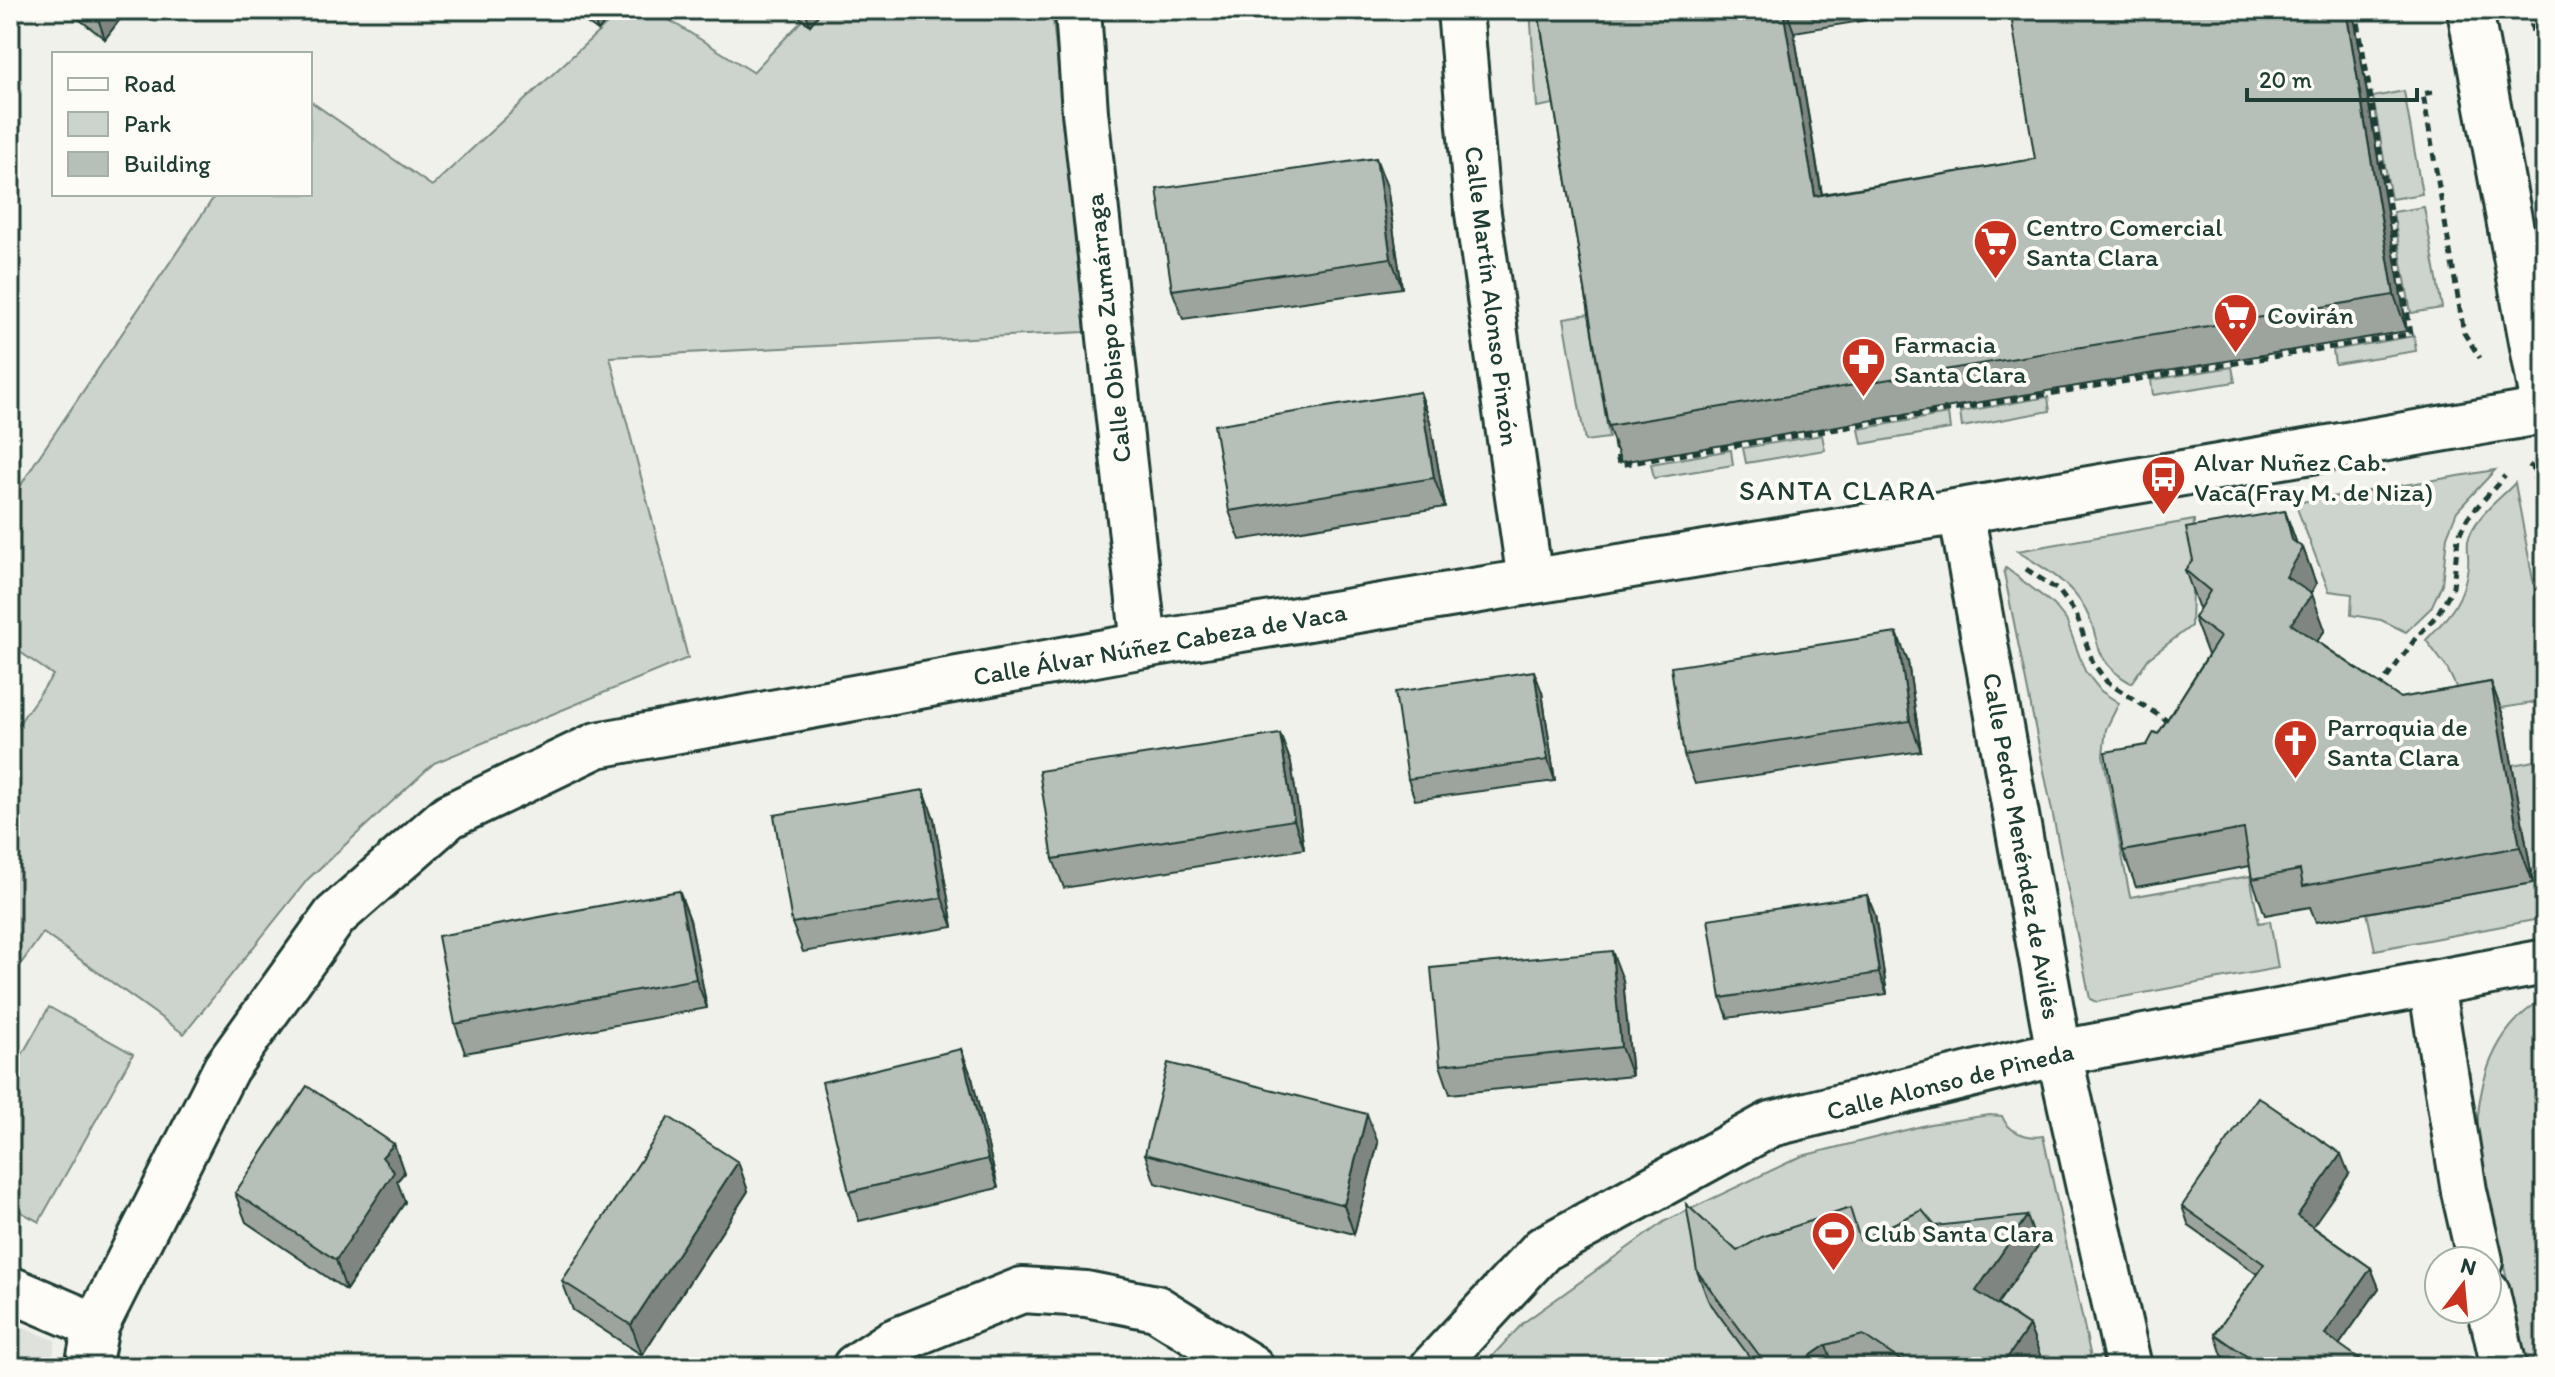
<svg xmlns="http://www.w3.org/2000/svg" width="2555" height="1377" viewBox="0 0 2555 1377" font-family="Itim,sans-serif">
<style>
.built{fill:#dfe2dc}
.green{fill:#cdd3cd;stroke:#768880;stroke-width:2}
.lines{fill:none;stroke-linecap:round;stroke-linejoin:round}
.minor-casing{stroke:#1f3d34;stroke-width:50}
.path{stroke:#1f3d34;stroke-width:5;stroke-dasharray:8 6;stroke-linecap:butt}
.minor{stroke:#fdfcf7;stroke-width:44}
.wall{fill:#9da49e;stroke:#1f3d34;stroke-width:2}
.shaded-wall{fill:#7f8681;stroke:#1f3d34;stroke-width:2}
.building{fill:#b6bfb8;stroke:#1f3d34;stroke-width:2}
.labels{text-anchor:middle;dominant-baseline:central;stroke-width:8;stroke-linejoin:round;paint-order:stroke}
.poi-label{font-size:26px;fill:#1f3d34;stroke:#fdfcf7;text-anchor:start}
.street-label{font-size:26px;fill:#1f3d34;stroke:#fdfcf7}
.neighbourhood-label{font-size:28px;letter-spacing:2px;fill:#1f3d34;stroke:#fdfcf7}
</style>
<rect width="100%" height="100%" fill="#f0f1eb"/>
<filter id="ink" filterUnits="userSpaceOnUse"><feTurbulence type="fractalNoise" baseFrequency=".0125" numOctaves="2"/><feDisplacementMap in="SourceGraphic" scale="16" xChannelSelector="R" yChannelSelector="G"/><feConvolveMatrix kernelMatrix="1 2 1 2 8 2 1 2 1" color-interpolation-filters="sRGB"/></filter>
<g filter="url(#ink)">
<path class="built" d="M10,1321L56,1341L50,1367H10Z"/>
<g class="green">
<path d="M622,10H653L753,72L812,10H1052L1085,332L610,357L688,658L434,763L308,879L184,1034L43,933L10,979V736L53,675L10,645V503L34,464L216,194H310V101L432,186Z"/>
<path d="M1530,10H1538L1554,104L1537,107Z"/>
<path d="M2404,91L2422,194L2391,199L2373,97Z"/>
<path d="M2424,207L2442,308L2411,313L2393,212Z"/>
<path d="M1589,314L1609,438L1585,441L1564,318Z"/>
<path d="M2414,336L2416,351L2335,364L2333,350Z"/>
<path d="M2232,367L2235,382L2153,395L2151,380Z"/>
<path d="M2048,397L2050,411L1962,427L1960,412Z"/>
<path d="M1948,414L1950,429L1862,444L1859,429Z"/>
<path d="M1822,435L1825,450L1746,463L1743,448Z"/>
<path d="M1731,450L1733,465L1654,478L1651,464Z"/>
<path d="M2495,470L2457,511L2447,536L2442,584L2431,608L2406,632L2381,620L2351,615L2352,594L2329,591L2295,503Z"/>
<path d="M2515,483L2545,645V701L2502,708L2483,696L2460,695L2447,668L2426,640C2449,616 2464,601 2468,566C2469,558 2467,549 2468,541C2473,518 2500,499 2515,483Z"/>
<path d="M2194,520L2191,626L2149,658L2131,683C2087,659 2104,635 2080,601C2064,578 2040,566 2017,551Z"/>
<path d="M2006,568L2054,605L2066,620L2085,671L2101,691L2119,703L2106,729L2103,755L2130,897L2250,876L2259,923L2270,921L2278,968L2096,1002L2090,999L2004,573Z"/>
<path d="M2545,759V918L2375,950L2367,913L2532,883L2512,765Z"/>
<path d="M2545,998V1367H2528L2478,1158C2473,1097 2488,1030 2545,998Z"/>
<path d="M49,1007L133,1054L39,1222L10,1206V1076Z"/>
<path d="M1989,1115L2002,1116C2008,1132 2027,1139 2043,1136L2093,1367H1482L1523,1323L1665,1221L1802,1156L1930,1124Z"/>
</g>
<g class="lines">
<defs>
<g id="minor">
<path d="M1078,10L1085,112L1144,645"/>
<path d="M1460,10L1477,206L1530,581"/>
<path d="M2470,10L2545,411"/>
<path d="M1961,511L2059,1053L2129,1367"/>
<path d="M2431,984L2464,1191L2480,1261"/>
<path d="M10,1289L96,1326"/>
<path d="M2487,1293L2504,1367"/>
<path d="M88,1367L96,1326L226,1068L335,916L449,816L597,745L1144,645L1961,511L2545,411"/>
<path d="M855,1367L893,1342L1022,1290L1086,1294L1156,1308L1251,1367"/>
<path d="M1433,1367L1543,1249L1771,1124L2059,1053L2545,962"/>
</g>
</defs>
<use href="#minor" class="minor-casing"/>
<g class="path">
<path d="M2529,10L2540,73L2533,74"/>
<path d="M2433,92L2423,94L2464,333L2480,358"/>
<path d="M1615,442L1619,465L2411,334L2356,10"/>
<path d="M2529,465L2533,468L2545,533"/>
<path d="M2026,569L2059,591L2076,614L2093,663L2107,682L2169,722"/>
<path d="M2378,690L2416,638L2437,615L2453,587L2458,537L2468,517L2505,476"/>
</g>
<use href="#minor" class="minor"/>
</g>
<g class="wall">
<path d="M67,10H127L105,39Z"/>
<path d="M569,10H614L598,31Z"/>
<path d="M790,10H822L810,25Z"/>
<path d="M1538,10H1928L1794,32L1822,194L2035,159L2353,10L2407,331L1621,462L1608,426Z"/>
<path d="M1387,187L1402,288L1183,319L1172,290Z"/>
<path d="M1420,392L1430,421L1445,507L1240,540L1229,511Z"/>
<path d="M2285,511L2297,544L2303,548L2316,584L2311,593L2325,630L2317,641L2400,698L2491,682L2504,718L2533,883L2316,922L2310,907L2265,915L2252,879L2250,866L2136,887L2123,851L2147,745L2158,734L2208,655L2194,618L2200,608L2198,606L2185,570Z"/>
<path d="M1897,633L1908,662L1921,751L1695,784L1684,755Z"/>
<path d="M1542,692L1555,781L1415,800L1408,779Z"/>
<path d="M1280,734L1291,763L1304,849L1064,888L1053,859Z"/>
<path d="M924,790L934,819L953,927L803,952L792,923Z"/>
<path d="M679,891L690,920L707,1008L465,1053L455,1024Z"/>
<path d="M1867,895L1875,915L1887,994L1728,1018L1721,998Z"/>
<path d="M1623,980L1632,1076L1450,1094L1440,1065Z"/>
<path d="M961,1049L972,1078L998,1188L859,1221L849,1192Z"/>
<path d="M1378,1143L1354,1234L1155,1183L1145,1154Z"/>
<path d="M394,1144L404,1173L397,1181L405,1202L346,1290L246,1222L235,1193Z"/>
<path d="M738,1162L748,1191L642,1355L573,1310L562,1281Z"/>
<path d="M2349,1174L2312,1226L2371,1268L2379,1288L2339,1345L2371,1367H2240L2222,1355L2215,1334L2257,1274L2189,1226L2182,1206Z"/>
<path d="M1935,1226L2038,1246L1997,1304L2029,1326L2040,1355L2032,1367H1878L1874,1364L1863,1367H1757L1708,1300L1697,1271L1737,1251L1861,1239Z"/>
</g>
<g class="shaded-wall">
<path d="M95,10H127L105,39Z"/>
<path d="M590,10H614L598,31Z"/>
<path d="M805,10H822L810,25Z"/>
<path d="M1783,10H1786L1794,32L1828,232L1815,196Z"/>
<path d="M2346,10H2353L2407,331L2394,295Z"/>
<path d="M1376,158L1387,187L1402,288L1391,258Z"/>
<path d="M1420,392L1430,421L1445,507L1434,478Z"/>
<path d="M2285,511L2298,547L2303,548L2316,584L2306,602L2312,594L2325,630L2304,660L2291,624L2286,577L2292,540Z"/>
<path d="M1897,633L1908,662L1921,751L1910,721Z"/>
<path d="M1534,671L1542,692L1555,781L1548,760Z"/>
<path d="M2491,682L2504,718L2533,883L2520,847Z"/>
<path d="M1280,734L1291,763L1304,849L1294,820Z"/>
<path d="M924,790L934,819L953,927L942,898Z"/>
<path d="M679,891L690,920L707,1008L696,979Z"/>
<path d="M1867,895L1875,915L1887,994L1879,973Z"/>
<path d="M1612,951L1623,980L1632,1076L1621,1047Z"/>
<path d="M961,1049L972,1078L998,1188L988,1159Z"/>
<path d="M1367,1114L1378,1143L1354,1234L1344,1205Z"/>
<path d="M394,1144L404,1173L397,1181L405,1202L346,1290L336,1260L382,1157Z"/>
<path d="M2341,1154L2349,1174L2305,1237L2297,1216Z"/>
<path d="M738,1162L748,1191L642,1355L631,1325Z"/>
<path d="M2027,1216L2038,1246L1986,1320L1976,1291Z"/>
<path d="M2371,1268L2379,1288L2332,1355L2325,1334Z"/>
<path d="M2029,1326L2040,1355L2032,1367H2001Z"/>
<path d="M1826,1345L1834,1367H1794Z"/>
</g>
<g class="building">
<path d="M1538,10H1783L1815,196L2035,159L2010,10H2346L2394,295L1608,426Z"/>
<path d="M1376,158L1391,258L1172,290L1157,189Z"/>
<path d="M1420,392L1434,478L1229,511L1214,425Z"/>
<path d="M2285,511L2292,540L2303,548L2286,577L2312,594L2291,624L2400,698L2491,682L2520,847L2303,886L2300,870L2252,879L2244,829L2123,851L2105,752L2147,745L2154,732L2158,734L2220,637L2194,618L2210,591L2185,570L2193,560L2186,528Z"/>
<path d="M1897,633L1910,721L1684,755L1671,667Z"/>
<path d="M1534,671L1548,760L1408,779L1395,692Z"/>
<path d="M1280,734L1294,820L1053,859L1039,771Z"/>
<path d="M924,790L942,898L792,923L774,815Z"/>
<path d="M679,891L696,979L455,1024L438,936Z"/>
<path d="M1867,895L1879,973L1721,998L1708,919Z"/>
<path d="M1612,951L1621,1047L1440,1065L1431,968Z"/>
<path d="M961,1049L988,1159L849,1192L822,1082Z"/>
<path d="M1168,1063L1367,1114L1344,1205L1145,1154Z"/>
<path d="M307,1086L394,1144L382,1157L394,1172L336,1260L235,1193Z"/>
<path d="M2258,1097L2341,1154L2297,1216L2371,1268L2325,1334L2371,1367H2262L2215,1334L2264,1264L2182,1206Z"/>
<path d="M669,1117L738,1162L631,1325L562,1281Z"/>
<path d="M1686,1204L1737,1251L1762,1237L1850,1208L1860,1240L1922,1210L1935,1226L2027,1216L1976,1291L2029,1326L2001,1367H1934L1926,1362H1903L1863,1335L1826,1345L1794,1367H1768L1697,1271Z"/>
</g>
</g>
<defs>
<symbol id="supermarket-pin" viewBox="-11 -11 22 30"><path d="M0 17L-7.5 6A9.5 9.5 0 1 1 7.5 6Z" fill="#c8321e" stroke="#fdfcf7"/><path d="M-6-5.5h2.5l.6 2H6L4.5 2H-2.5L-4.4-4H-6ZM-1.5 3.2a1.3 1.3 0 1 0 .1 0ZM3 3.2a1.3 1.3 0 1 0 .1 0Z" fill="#fff"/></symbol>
<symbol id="pharmacy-pin" viewBox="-11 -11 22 30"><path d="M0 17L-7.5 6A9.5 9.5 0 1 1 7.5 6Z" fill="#c8321e" stroke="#fdfcf7"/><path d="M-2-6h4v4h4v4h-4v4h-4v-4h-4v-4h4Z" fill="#fff"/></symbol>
<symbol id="bus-pin" viewBox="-11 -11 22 30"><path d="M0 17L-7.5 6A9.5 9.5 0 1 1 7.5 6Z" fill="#c8321e" stroke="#fdfcf7"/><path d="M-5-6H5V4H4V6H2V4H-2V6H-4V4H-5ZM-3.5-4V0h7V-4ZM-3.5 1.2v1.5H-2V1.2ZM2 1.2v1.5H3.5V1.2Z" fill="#fff"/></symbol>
<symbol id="church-pin" viewBox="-11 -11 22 30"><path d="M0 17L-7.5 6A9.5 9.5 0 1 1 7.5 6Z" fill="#c8321e" stroke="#fdfcf7"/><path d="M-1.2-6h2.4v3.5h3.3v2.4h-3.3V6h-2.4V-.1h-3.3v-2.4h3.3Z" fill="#fff"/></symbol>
<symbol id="stadium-pin" viewBox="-11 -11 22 30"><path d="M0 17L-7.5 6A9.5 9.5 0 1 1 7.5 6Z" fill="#c8321e" stroke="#fdfcf7"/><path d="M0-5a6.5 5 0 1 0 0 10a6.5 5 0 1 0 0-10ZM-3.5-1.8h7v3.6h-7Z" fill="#fff"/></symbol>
</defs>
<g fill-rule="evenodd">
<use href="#supermarket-pin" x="1970" y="216" width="51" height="69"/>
<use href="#supermarket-pin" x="2210" y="290" width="51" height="69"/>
<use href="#pharmacy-pin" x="1838" y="334" width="51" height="69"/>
<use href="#bus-pin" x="2138" y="452" width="51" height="69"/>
<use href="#church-pin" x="2270" y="716" width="51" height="69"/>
<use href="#stadium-pin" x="1808" y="1208" width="51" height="69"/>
</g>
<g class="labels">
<g class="poi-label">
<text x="2026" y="227">Centro Comercial<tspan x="2026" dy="30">Santa Clara</tspan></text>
<text x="2267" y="315">Covirán</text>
<text x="1894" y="344">Farmacia<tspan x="1894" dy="30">Santa Clara</tspan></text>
<text x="2194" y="462">Alvar Nuñez Cab.<tspan x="2194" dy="30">Vaca(Fray M. de Niza)</tspan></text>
<text x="2327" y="727">Parroquia de<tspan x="2327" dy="30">Santa Clara</tspan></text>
<text x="1864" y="1233">Club Santa Clara</text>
</g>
<g class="street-label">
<text transform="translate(1492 296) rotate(83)">Calle Martín Alonso Pinzón</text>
<text transform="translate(1108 328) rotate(-96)">Calle Obispo Zumárraga</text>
<text transform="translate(1160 644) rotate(-10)">Calle Álvar Núñez Cabeza de Vaca</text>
<text transform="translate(2022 846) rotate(80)">Calle Pedro Menéndez de Avilés</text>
<text transform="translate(1950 1081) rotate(-14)">Calle Alonso de Pineda</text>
</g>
<g class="neighbourhood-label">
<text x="1838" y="490">SANTA CLARA</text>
</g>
</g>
<rect width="2555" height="1377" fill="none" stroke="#fdfcf7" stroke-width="40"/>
<rect x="20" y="20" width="2515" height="1337" fill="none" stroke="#1f3d34" stroke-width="3" filter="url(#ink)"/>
<rect x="52" y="52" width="260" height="144" fill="#fdfcf7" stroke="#a4b0a9" stroke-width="2"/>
<rect x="68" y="78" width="40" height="12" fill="#fdfcf7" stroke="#a4b0a9" stroke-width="2"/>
<text x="124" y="92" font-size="24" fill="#1f3d34">Road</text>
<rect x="68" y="112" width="40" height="24" fill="#cdd3cd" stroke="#a4b0a9" stroke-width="2"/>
<text x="124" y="132" font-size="24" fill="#1f3d34">Park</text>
<rect x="68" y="152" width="40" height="24" fill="#b6bfb8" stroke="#a4b0a9" stroke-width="2"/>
<text x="124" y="172" font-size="24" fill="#1f3d34">Building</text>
<g transform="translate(2463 1285) rotate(16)"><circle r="38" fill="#fdfcf7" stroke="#a4b0a9" stroke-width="2"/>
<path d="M0-6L14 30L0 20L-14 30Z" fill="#c8321e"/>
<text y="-12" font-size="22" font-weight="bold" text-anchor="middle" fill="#1f3d34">N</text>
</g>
<path d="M2247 88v12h170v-12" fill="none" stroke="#1f3d34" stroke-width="4"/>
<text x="2259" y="88" font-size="24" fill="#1f3d34" stroke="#fdfcf7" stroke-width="6" paint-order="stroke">20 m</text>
</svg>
